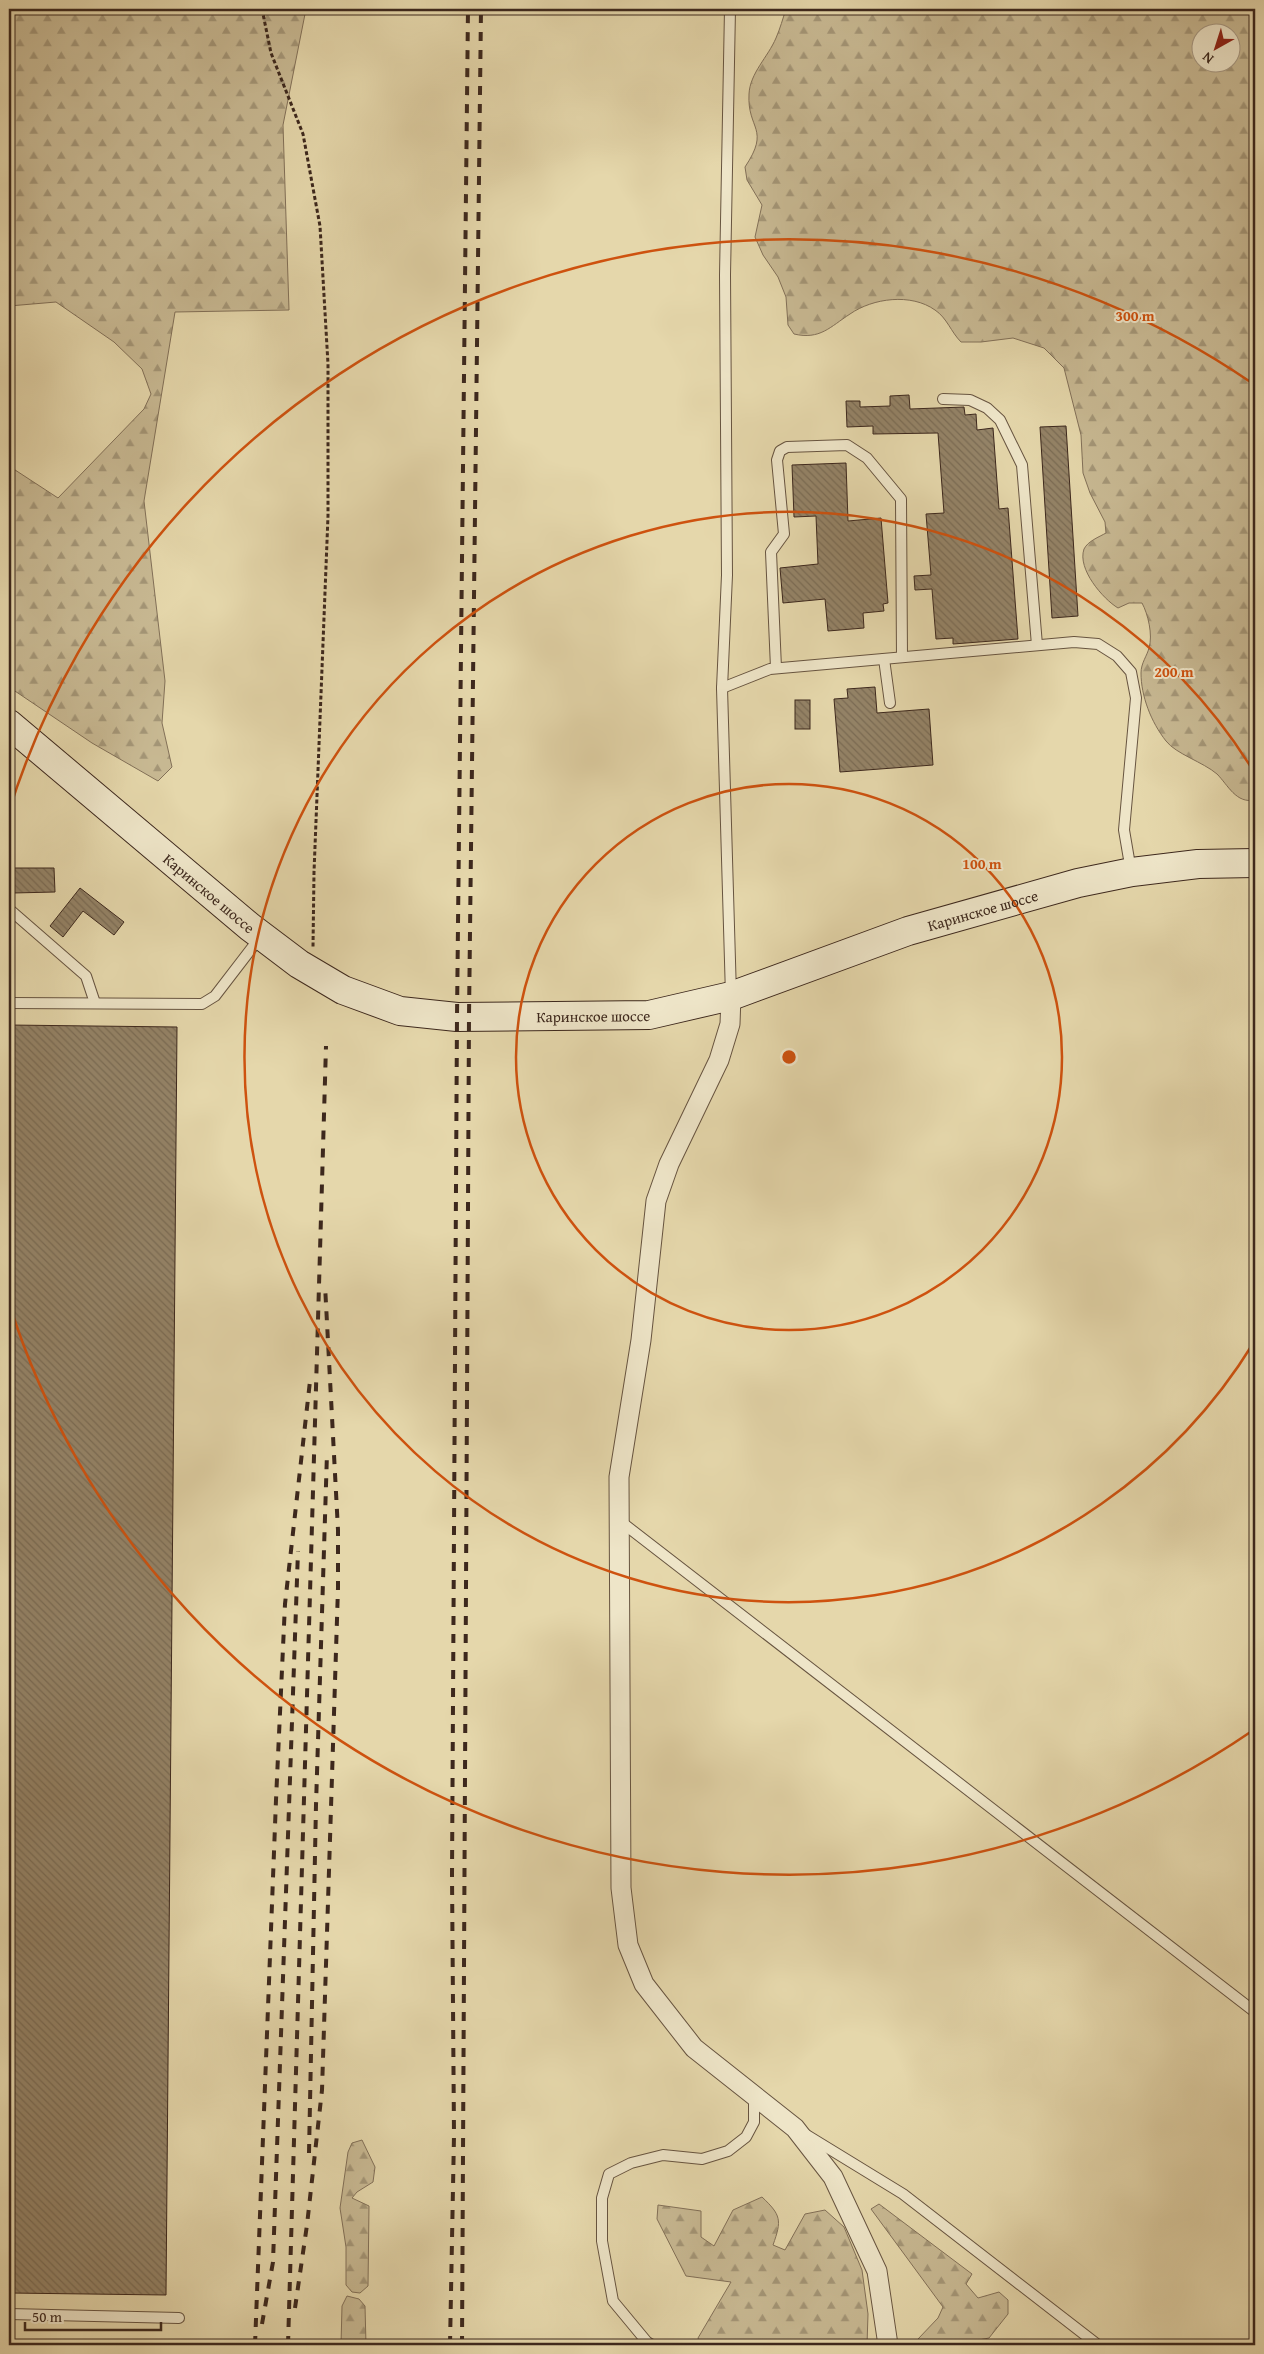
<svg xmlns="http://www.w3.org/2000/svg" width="1264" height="2354" viewBox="0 0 1264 2354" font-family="'Gentium Book Plus',serif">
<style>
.forest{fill:url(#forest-firs);stroke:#827058;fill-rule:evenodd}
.building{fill:url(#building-back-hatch);stroke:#3d281d}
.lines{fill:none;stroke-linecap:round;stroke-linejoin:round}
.lane-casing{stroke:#675440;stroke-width:12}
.street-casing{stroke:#675440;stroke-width:21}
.secondary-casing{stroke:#3d281d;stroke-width:30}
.path{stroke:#3d281d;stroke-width:3;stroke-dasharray:4 2.5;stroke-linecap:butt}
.lane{stroke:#eee5c8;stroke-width:10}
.street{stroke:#eee5c8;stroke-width:19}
.secondary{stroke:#eee5c8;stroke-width:28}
.rail{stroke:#3d281d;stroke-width:4;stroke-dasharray:9 9;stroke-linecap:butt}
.ring{fill:none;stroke:#ce520f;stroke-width:2.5}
.labels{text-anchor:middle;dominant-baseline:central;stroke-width:4;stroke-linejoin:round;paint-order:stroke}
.street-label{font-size:15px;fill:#3d281d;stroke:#eee5c8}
.centre{fill:#ce520f;stroke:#eee5c8;stroke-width:2.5}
.ring-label{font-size:15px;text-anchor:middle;font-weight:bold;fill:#ce520f;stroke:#eee5c8;stroke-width:4;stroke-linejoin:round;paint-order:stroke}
</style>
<defs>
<pattern id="forest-firs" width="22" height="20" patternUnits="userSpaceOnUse" patternTransform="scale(1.25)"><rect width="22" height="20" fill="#c8b993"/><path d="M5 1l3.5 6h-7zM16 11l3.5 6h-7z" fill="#a49677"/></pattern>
<pattern id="building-back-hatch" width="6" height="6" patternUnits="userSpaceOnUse" patternTransform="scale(1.25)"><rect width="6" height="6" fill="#948367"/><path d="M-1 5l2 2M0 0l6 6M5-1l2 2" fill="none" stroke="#7a6b54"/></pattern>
</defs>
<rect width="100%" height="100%" fill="#e5d7ab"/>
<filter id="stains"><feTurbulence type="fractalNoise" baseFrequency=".004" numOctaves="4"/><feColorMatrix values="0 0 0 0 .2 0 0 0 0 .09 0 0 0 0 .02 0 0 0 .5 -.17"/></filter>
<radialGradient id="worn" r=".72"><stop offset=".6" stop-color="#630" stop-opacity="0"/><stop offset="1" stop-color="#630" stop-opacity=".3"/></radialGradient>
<g class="forest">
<path d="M9,9H306L283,125L289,310L175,312L144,501L165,681L162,723L172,767L158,781L92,743L9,687V466L58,498L144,409L151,394L142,369L114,342L56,302L9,306Z"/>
<path d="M786,9H1255V800C1236,804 1228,785 1217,774C1203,762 1176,754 1166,741C1151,722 1141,696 1141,673C1141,663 1147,656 1149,648C1153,635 1148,614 1142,603H1129L1118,608C1103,599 1077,569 1084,549C1088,541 1099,537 1106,533L1105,522L1090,493L1083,473L1081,435L1064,368L1044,348L1013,338L981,342H961C951,332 947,318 935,310C911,293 873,298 850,314C830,327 820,340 794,334L788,325L786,297L778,277L763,255L755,237L762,205L747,180L745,167C771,128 747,130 749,94C750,73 768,57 776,38C780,29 783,18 786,9ZM1232,32V62H1202V32Z"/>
<path d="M362,2140L375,2167L373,2182L357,2192L352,2198L369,2206L368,2286L360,2293L352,2292L346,2285V2247L340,2208L348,2152L352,2143Z"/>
<path d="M762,2197C781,2215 782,2220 773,2245L785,2250L805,2214L825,2210L844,2227L862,2270L868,2314L867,2345H700L698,2338L731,2282L686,2276L657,2219L658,2205L701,2211V2237L714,2246L733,2210Z"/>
<path d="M879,2204L972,2274L966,2284L978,2298L999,2292L1008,2300V2314L989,2338L953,2345H921L918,2339L938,2318L943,2307L871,2209Z"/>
<path d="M347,2296L359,2299L365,2306L366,2345H341L342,2306Z"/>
</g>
<g class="building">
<path d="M909,395L910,409L964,407L965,415L976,414L977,430L993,428L999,509L1008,508L1018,639L953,644V638L936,639L932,589L915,590L914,576L931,575L926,514L944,513L938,433L873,434V426L847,427L846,401H860V407L890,406V396Z"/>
<path d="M1066,426L1078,616L1052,618L1040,427Z"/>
<path d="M846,463L848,521L881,518L888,603L883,604L884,611L863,613L864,628L828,631L825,599L783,603L780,568L818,564L816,516L794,517L792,465Z"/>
<path d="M875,687L877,713L929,709L933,765L840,772L834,699L848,698L847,689Z"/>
<rect x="795" y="700" width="15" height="29"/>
<path d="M13,868H54L55,892L13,893Z"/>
<path d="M80,888L124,922L114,935L83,911L63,937L50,926Z"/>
<path d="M9,1025L177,1027L166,2295L9,2293Z"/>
</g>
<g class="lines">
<defs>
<g id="lane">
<path d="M730,9L725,275L727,575L722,688L731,995"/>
<path d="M943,399L970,400L987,408L1000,420L1022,465L1037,645"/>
<path d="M884,659L890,703"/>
<path d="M776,668L771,552L784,534L777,460L780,451L787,447L847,445L867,458L901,499L902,657"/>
<path d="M722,688L770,669L1074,642L1098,644L1117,656L1131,672L1136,698L1124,830L1131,871"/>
<path d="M9,909L86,976L95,1003"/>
<path d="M9,1003L202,1004L215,996L261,936"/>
<path d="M620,1521L1255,2012"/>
<path d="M805,2134L903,2194L1098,2345"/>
<path d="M9,2314L179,2318"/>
<path d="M652,2345L647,2342L613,2301L602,2241V2198L609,2174L631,2163L663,2155L702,2159L728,2151L746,2137L754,2122V2095"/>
</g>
<path id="street" d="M731,996L730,1024L719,1060L669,1164L656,1201L641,1340L619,1477L621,1888L628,1945L644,1984L694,2048L795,2128L833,2177L877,2271L888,2345"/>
<g id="secondary">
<path id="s1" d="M9,724L250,927L299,964L343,990L400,1011L457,1017L649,1015L731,996L908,931L1078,883L1132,872L1198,864L1255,863"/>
</g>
</defs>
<use href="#lane" class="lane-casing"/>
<use href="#street" class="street-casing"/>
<use href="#secondary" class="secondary-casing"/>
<path class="path" d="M262,9L271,53L303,134L320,226L328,364V516L314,872L313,947"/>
<use href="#lane" class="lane"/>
<use href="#street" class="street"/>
<use href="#secondary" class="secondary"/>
<g class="rail">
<path d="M309,2153L316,1805L327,1453"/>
<path d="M295,2308L307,2225L322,2090L338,1588V1530L325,1285"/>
<path d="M262,2324L273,2262L298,1551"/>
<path d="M255,2345L276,1800L285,1604L310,1381"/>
<path d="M288,2345L326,1046"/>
<path d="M450,2345L454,2135L452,1875L457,1017L468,9"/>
<path d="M462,2345L469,1016L481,9"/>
</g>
</g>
<g class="ring">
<circle cx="789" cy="1057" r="273"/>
<path d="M1254 1342A545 545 0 1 1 1254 772"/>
<path d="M1252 1731A818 818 0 0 1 9 1303M9 811A818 818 0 0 1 1252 383"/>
</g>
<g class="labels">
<g class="street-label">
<text stroke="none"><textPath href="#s1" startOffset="262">Каринское шоссе</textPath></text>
<text stroke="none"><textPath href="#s1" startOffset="1088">Каринское шоссе</textPath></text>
<text stroke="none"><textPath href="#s1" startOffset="682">Каринское шоссе</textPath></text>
</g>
</g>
<circle cx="789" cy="1057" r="8" class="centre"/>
<g class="ring-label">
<text x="1135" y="321">300 m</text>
<text x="1174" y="677">200 m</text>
<text x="982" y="869">100 m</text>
</g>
<rect width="1264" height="2354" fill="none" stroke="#e5d7ab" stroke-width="30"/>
<rect x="10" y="10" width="1244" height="2334" fill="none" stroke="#3d281d" stroke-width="2.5"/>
<rect x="15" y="15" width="1234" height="2324" fill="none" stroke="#3d281d"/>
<g transform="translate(1216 48) rotate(219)"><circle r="24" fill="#eee5c8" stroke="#a79984"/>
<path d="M0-4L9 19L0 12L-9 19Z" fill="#8f2418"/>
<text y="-8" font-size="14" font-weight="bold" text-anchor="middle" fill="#3d281d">N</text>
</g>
<path d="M25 2322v8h136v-8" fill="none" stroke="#3d281d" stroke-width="2.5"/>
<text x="32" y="2322" font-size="15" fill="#3d281d" stroke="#eee5c8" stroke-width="4" paint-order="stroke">50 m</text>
<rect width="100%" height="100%" filter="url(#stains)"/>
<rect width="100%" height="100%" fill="url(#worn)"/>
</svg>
